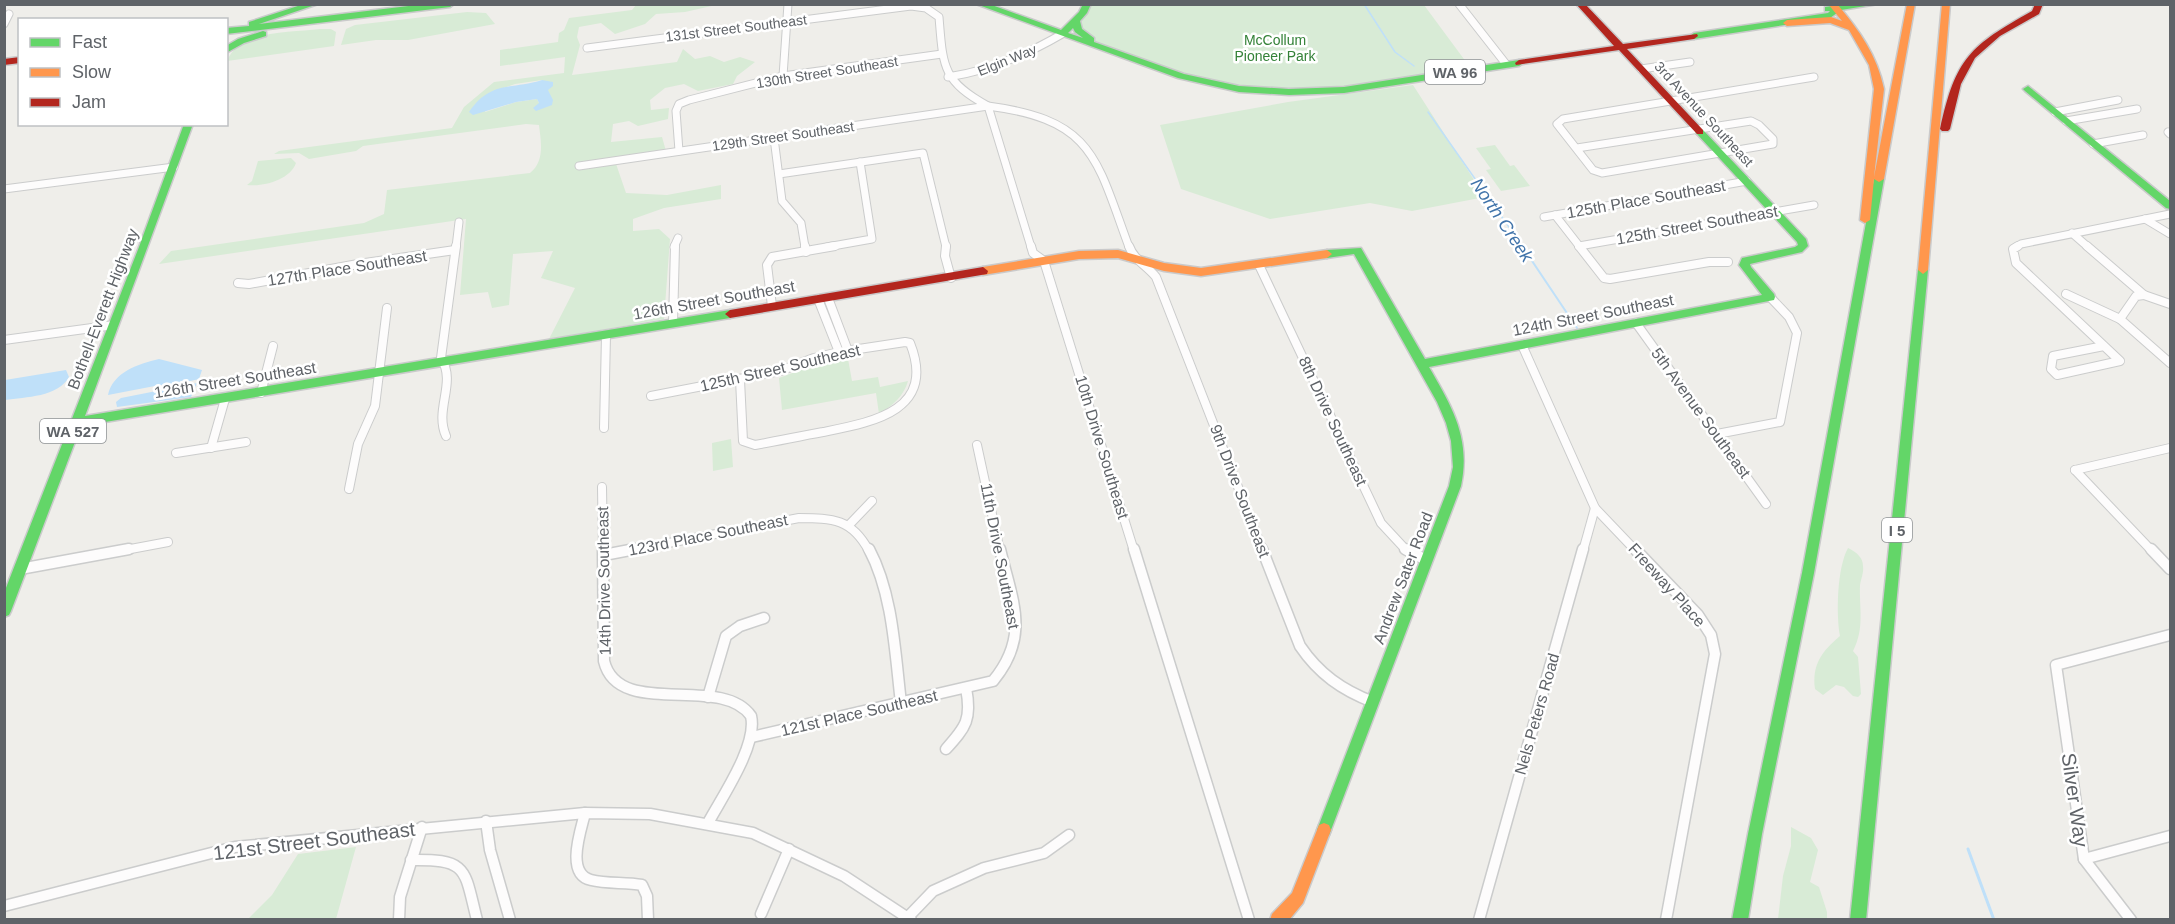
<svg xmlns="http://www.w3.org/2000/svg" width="2175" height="924" viewBox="0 0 2175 924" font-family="Helvetica,sans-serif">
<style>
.green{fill:#d8ebd6;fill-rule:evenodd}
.water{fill:#bfe0f9}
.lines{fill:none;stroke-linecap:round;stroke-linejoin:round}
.stream-far2{stroke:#bfe0f9;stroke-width:1.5}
.stream-far1{stroke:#bfe0f9;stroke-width:2}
.stream{stroke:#bfe0f9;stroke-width:3}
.street-far2-casing{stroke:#cbcccc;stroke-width:9}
.street-far1-casing{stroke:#cbcccc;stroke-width:10}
.street-casing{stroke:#cbcccc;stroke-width:13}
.fast-casing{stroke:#cacacb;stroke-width:3}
.slow-casing{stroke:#cacacb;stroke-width:3}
.jam-casing{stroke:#cacacb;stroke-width:3}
.street-far2{stroke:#fdfcfc;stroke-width:7}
.street-far1{stroke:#fdfcfc;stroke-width:8}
.street{stroke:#fdfcfc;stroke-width:10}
.fast{fill:#63d668;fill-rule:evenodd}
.slow{fill:#ff974d;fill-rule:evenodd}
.jam{fill:#b3261e;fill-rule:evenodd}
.labels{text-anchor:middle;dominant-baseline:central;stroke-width:5;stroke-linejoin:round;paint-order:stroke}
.far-street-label{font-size:14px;fill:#5f6368;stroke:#fff}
.far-park-label{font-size:14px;fill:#348238;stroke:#fff}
.shield{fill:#fff;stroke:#8f9295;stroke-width:1.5}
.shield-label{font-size:15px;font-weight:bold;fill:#5f6368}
.street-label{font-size:16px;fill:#5f6368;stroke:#fff}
.water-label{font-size:18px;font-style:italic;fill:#4174aa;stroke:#fff}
.near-street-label{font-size:20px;fill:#5f6368;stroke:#fff}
</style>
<rect width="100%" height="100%" fill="#efeeea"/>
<g class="green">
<path d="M636,5H716L685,12L656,14L645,24L615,34L601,23L579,27L577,37L580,45L572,75L677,62L683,49L695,59L710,56L724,62L740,57L755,62L737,76L733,84L698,91L684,84L665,88L650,100L651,110L669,108L668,119L638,126L629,121L613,124L611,142L662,137L666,151L614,158L626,193L667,195L721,185V199L664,208L633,219V231L659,229L670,239L664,319L549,339L575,288L541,278L553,251L513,254L509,305L492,308L488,292L460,295L466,219L159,264L171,251L364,223L384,214L387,190L530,173C545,161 541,142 539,125L526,124L363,146L356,151L309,159L299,153L274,154L279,151L452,128L464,107L494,82L564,73L565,57L500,66V50L558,42L559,33L564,30L569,18L632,10ZM542,80L550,95L539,103L537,99L516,102L485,112L489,93L515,84Z"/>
<path d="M1087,5H1424L1472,70C1385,83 1298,102 1210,84C1186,78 1161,67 1137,60C1113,52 1082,48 1078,19Z"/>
<path d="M467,12L486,13L495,24L408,40H376L341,45L346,29L355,25Z"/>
<path d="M320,29H331L336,32L334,46L227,61C240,29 290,33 320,29Z"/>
<path d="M1413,85L1485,197L1412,211L1370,203L1270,219L1181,189L1160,125L1288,102Z"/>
<path d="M1495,145L1510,166L1514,165L1530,186L1501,191L1486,170L1491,169L1476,148Z"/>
<path d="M291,158L296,163C290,180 263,187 247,185L252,181L258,161Z"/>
<path d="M848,359L852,381L878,377L880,387L908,381C904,396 892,406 879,414L876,393L782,410L779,378L811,366Z"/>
<path d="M731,439L733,467L713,471L712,443Z"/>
<path d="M1848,548C1856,552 1863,557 1863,566C1864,572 1861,579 1860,585C1859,608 1865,628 1853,651L1858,657L1861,694L1858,697L1853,696L1844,687L1836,685L1823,695L1815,689C1812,665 1821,652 1840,636C1836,614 1837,568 1848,548Z"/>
<path d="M1791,827L1811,838L1818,850L1810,882L1819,887L1827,912V919H1778L1783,876L1791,846Z"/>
<path d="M356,847L336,919H248L272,895L298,854Z"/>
</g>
<g class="water">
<path d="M542,80L553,82V86L548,90L553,100L552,105L536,111L533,108L539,103L537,99L516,102L473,115L469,112C491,80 511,90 542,80Z"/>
<path d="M159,359L202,370L199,379L169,386L160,385L108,395C113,372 138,364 159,359Z"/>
<path d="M66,370L69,377C58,397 26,397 5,400V380Z"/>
<path d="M197,383L191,397L117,407L116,402L121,398Z"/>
</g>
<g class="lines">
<g class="stream-far2">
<path d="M1364,4L1395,52L1414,66"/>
<path d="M1428,112L1523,247"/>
</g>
<path class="stream-far1" d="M1522,246L1577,328"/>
<path class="stream" d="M1968,849L1994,920"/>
<defs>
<g id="street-far2">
<path d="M1459,4L1506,64"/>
<path d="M4,24L9,14"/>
<path d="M587,48L911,6L926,8L939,17C943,66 942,81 988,106L1031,247"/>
<path d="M1641,69L1690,62"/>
<path d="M783,76L788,4"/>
<path d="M948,77C989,71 1026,55 1062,34"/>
<path d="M2055,112L2118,100"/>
<path d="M2066,121L2137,109"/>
<path d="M2168,132L2170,134"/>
<path d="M774,138L782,201L801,223L805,247"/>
<path d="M2093,144L2143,135"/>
<path d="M1577,148L1751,121L1759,125L1773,139V144L1602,173L1593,170L1557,124L1563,119L1814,77"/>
<path d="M679,151L676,111L679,104L689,100L783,76L942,54"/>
<path d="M579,166L988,106C1094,120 1096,158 1129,247"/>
<path d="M779,174L923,153L946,247"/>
<path d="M4,189L174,167"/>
<path d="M1555,215L1580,247"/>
<path d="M1544,217L1747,181"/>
<path d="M2145,219L2170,234"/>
<path d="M2072,233L2088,247"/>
<path d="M1579,246L1814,205"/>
<path d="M456,247L459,222"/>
<path d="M674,247L678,238"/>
<path d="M827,247L872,239L860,162"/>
<path d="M2016,247L2021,244L2170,214"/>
</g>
<g id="street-far1">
<path d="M805,246L806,252"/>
<path d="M946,246L945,256L951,278"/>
<path d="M1031,246L1033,253L1044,261L1134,551"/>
<path d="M1129,246C1134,260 1146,265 1156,277L1263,551"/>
<path d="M1579,246L1604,278L1610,279L1709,262H1728"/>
<path d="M1579,246H1581"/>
<path d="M2018,246L2013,249L2016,263L2120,361L2057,375L2051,369L2053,356L2104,346"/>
<path d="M2087,246L2144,295L2170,304"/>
<path d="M1259,265L1381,523L1407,551"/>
<path d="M238,283L249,284L358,264L455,250"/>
<path d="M2066,294L2120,319"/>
<path d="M2144,295L2136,296L2120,319L2170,363"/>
<path d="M828,298L848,351"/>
<path d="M818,299L839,352"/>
<path d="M772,306L767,265L772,257L835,246"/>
<path d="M673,323L675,246"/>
<path d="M1636,323L1766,504"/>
<path d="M4,340L114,325"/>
<path d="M1522,345L1595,508L1636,551"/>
<path d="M261,393L273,346"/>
<path d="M651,396L780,371L814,358L839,352L905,342L910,343C937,411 873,422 823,432C800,436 778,441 755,445L743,441L740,380"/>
<path d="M604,428L606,335"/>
<path d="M1717,434L1780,422L1797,333L1789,317L1770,297"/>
<path d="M446,436C434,409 457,383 441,358L456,246"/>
<path d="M977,445L1000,551"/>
<path d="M211,448L225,399"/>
<path d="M176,453L246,442"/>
<path d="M2075,470L2152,551"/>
<path d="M2075,470L2170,448"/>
<path d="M602,487L603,551"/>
<path d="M349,489L358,444L375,406L387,308"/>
<path d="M849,525L872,501"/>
<path d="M120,551L168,542"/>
<path d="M627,551L799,518C833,518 852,519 869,551"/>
<path d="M1583,551L1595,508"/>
</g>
<g id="street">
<path d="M603,549L604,661C618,720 721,673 751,716C758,745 722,797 708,823"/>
<path d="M869,549C893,594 895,653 901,703"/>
<path d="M1134,549L1249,920"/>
<path d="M1262,549L1300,646C1319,674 1342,690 1373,702"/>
<path d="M1405,549L1426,560"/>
<path d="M1635,549L1698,615L1711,635L1715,654L1666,920"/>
<path d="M2151,549L2170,569"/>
<path d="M604,555L635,549"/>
<path d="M20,569L129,549"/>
<path d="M708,697L726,636L740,626L764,618"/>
<path d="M752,737L993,681C1031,635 1012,601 1000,549"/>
<path d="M946,749C966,727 972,719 966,688"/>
<path d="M585,813C581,830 565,874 591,880C607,884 625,882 642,885L647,896L648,920"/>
<path d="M486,821L490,850L510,920"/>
<path d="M2084,859L2170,836"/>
<path d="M411,860C469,859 464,869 477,920"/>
<path d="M4,906L235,847L585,813L650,814L753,833L844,876L911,920"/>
<path d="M761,914L789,849"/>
<path d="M908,917L933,891L984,868L1044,853L1069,835"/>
<path d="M399,920L400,897L422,827"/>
<path d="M1479,920L1583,549"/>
<path d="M2131,920L2084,859L2056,665L2170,635"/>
</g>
<g id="fast">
<path d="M304,4H318L259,24L425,4H454L450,7L226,34V28L249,26V22Z"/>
<path d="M976,4H989L1061,30L1079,12L1083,4H1091L1087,13L1080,21L1082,29L1094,38V42L1184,74L1239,86L1289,89L1344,87L1519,60L1523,63L1519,66L1344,93L1289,95L1239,92L1178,78ZM1073,28L1075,32L1083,38L1068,33Z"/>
<path d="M1846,4H1878L1841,10L1830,18L1694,39L1690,36L1694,33L1828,13L1830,11H1825V7Z"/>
<path d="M263,31L266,32V36L244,43L226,53V46L238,39Z"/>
<path d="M2028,86L2170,201V209L2166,208L2025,91L2023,89Z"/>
<path d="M184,124H193L85,416L730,310L735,314L730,318L81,426L11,611L9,615L4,617V593L139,247Z"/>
<path d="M1700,129L1703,130L1806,239L1808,246L1802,252L1750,264L1751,267L1774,294L1775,297L1774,300L1429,367C1452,407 1471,438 1461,486L1331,830L1329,835L1324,837L1319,835L1317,830L1449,486L1453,467L1451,441L1446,423L1437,402L1354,254L1327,258L1322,254L1327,250L1361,248L1425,359L1762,295L1739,265L1742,258L1795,247L1798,245L1797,242L1697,134L1695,132Z"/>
<path d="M1879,176L1884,179L1814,573L1762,834L1748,920H1732L1748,834L1802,573L1874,179Z"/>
<path d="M1923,266L1928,270L1866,920H1850L1918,270Z"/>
</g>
<g id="slow">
<path d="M1828,4H1837C1859,30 1877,55 1884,89L1874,177L1907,4H1915L1884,179L1879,182L1874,179L1870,220L1865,223L1860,220L1874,89L1869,65L1849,30L1830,23L1787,26L1783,23L1787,20L1831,17L1842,21Z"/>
<path d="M1942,4H1950L1928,270L1923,274L1918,270Z"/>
<path d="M1118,250L1164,263L1201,268L1327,250L1332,254L1327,258L1201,276L1164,271L1118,258L1079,259L983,275L978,271L983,267L1079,251Z"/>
<path d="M1324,823L1329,825L1331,830L1303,903L1289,920H1270L1272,914L1292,893L1319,825Z"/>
</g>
<g id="jam">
<path d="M1576,4H1585L1623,44L1697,34L1698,36L1694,39L1627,49L1703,130V134H1697L1619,50L1516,65L1515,63L1519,60L1614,46Z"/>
<path d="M2035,4H2043L2039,14L2000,36L1975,58L1961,84L1950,129L1948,131H1942L1940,129C1956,57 1970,46 2032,11Z"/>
<path d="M20,57V63L4,65V59Z"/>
<path d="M983,267L988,271L987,274L730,318L725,314L730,310Z"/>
</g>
</defs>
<use href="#street-far2" class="street-far2-casing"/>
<use href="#street-far1" class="street-far1-casing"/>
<use href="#street" class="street-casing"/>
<use href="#fast" class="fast-casing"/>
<use href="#slow" class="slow-casing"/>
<use href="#jam" class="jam-casing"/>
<use href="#street-far2" class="street-far2"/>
<use href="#street-far1" class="street-far1"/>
<use href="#street" class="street"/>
<use href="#fast" class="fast"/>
<use href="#slow" class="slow"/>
<use href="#jam" class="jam"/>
</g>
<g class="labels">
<g class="far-street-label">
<text transform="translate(736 28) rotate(-7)">131st Street Southeast</text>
<text transform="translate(1007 60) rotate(-22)">Elgin Way</text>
<text transform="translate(827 72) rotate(-9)">130th Street Southeast</text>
<text transform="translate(1704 114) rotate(47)">3rd Avenue Southeast</text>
<text transform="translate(783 136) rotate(-8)">129th Street Southeast</text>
</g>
<g class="far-park-label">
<text x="1275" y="40">McCollum<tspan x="1275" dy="16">Pioneer Park</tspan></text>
</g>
<g class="shield">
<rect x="1425" y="60" width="60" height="24" rx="4.5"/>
<rect x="40" y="419" width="66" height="24" rx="4.5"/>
<rect x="1882" y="518" width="30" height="24" rx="4.5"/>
</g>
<g class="shield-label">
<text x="1455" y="72">WA 96</text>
<text x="73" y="431">WA 527</text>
<text x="1897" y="530">I 5</text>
</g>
<g class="street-label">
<text transform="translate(1646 199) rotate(-10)">125th Place Southeast</text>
<text transform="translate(1697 225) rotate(-10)">125th Street Southeast</text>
<text transform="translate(347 268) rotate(-9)">127th Place Southeast</text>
<text transform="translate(714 300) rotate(-10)">126th Street Southeast</text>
<text transform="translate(103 309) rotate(-69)">Bothell-Everett Highway</text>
<text transform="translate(1593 315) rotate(-11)">124th Street Southeast</text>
<text transform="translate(780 368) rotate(-13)">125th Street Southeast</text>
<text transform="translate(235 380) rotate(-9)">126th Street Southeast</text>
<text transform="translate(1701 413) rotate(54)">5th Avenue Southeast</text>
<text transform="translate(1333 421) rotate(65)">8th Drive Southeast</text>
<text transform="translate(1102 447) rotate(73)">10th Drive Southeast</text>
<text transform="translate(1240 491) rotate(69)">9th Drive Southeast</text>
<text transform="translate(708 535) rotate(-11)">123rd Place Southeast</text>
<text transform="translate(1000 556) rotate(79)">11th Drive Southeast</text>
<text transform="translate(1403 578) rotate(-69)">Andrew Sater Road</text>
<text transform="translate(604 581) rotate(-91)">14th Drive Southeast</text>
<text transform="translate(1667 585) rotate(48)">Freeway Place</text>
<text transform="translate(859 713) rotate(-13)">121st Place Southeast</text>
<text transform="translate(1537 714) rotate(-74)">Nels Peters Road</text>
</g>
<g class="water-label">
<text transform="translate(1502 220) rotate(56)">North Creek</text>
</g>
<g class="near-street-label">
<text transform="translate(2075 800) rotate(82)">Silver Way</text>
<text transform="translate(314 841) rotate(-7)">121st Street Southeast</text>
</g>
</g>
<rect width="2175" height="924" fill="none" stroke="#5f6368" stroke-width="12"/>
<rect x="18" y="18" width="210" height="108" fill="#ffffff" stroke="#bfc1c3" stroke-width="1.5"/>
<rect x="30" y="38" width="30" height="9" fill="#63d668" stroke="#bfc1c3" stroke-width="1.5"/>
<text x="72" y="48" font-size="18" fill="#5f6368">Fast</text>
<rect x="30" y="68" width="30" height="9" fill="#ff974d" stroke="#bfc1c3" stroke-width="1.5"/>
<text x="72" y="78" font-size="18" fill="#5f6368">Slow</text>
<rect x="30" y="98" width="30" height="9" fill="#b3261e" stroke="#bfc1c3" stroke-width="1.5"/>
<text x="72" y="108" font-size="18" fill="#5f6368">Jam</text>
</svg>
